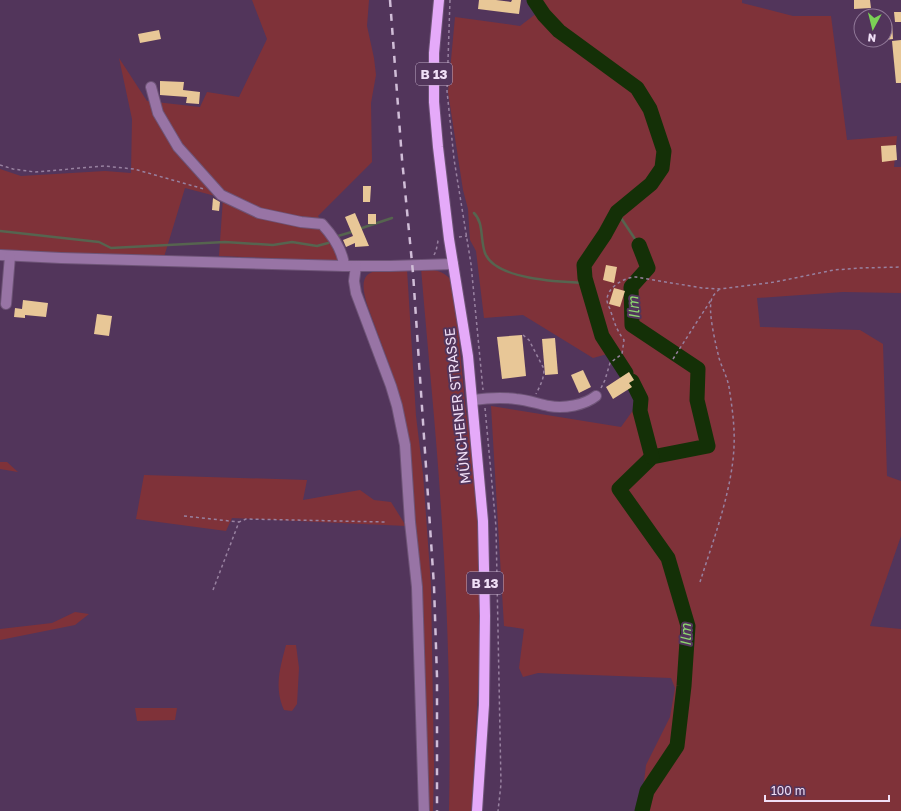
<svg xmlns="http://www.w3.org/2000/svg" width="901" height="811" viewBox="0 0 901 811" font-family="'Golos Text',sans-serif">
<style>
.green{fill:#7f3239}
.lines{fill:none;stroke-linecap:round;stroke-linejoin:round}
.stream{stroke:#56644f;stroke-width:2.5}
.river{stroke:#143007;stroke-width:15}
.building{fill:#e8c797}
.minor-casing{stroke:#6e5477;stroke-width:12}
.major-casing{stroke:#6e5477;stroke-width:12}
.path{stroke:#9881a0;stroke-width:1.5;stroke-dasharray:3 3;stroke-linecap:butt}
.minor{stroke:#9874a5;stroke-width:10}
.major{stroke:#e5aaf9;stroke-width:10}
.rail{stroke:#d0bdd7;stroke-width:2.5;stroke-dasharray:7 7;stroke-linecap:butt}
.labels{text-anchor:middle;dominant-baseline:central;stroke-width:4;stroke-linejoin:round;paint-order:stroke}
.shield{fill:#52355b;stroke:#c1acc8;stroke-width:1}
.shield-label{font-size:13px;font-weight:bold;fill:#f0dff6}
.street-label{font-size:14px;fill:#f0dff6;stroke:#52355b}
.water-label{font-size:15px;font-style:italic;fill:#8dd671;stroke:#52355b}
</style>
<rect width="100%" height="100%" fill="#52355b"/>
<g class="green">
<path d="M252,0H369L367,26L374,58L376,75L371,103L372,162L318,216L339,251V261L219,256L223,198L185,188L164,257L0,251V169L21,176L105,171L131,173L132,119L119,58L147,101L200,107L207,92L239,97L267,39Z"/>
<path d="M538,0H742V3L793,16H831L847,140L897,136L894,167H901V293L843,292L757,298L760,327L860,330L883,344L887,476L901,481V536L870,626L901,629V811H635L643,790L646,765L670,717L675,688L671,678L538,673L523,677L519,668L524,629L504,626L491,406L621,427L639,402L611,353L593,358L523,315L484,318L476,251L470,240L468,209L463,190L448,92L455,17L520,26L537,13Z"/>
<path d="M421,268C433,270 443,270 451,280L459,340L465,404L475,476L479,537L481,629L472,811H449C451,715 448,619 442,524C437,439 428,353 421,268Z"/>
<path d="M407,269L416,416L423,474L431,585L434,767L433,811H425C426,753 426,694 424,636C423,598 418,561 414,524C411,489 412,453 405,419C397,380 381,344 368,307C354,265 375,271 407,269Z"/>
<path d="M0,462H7L18,472L0,469Z"/>
<path d="M144,475L307,480L303,500L360,490L374,500L391,502L406,526L232,518L226,531L136,519Z"/>
<path d="M75,612L89,614L75,625L0,640V629L52,623Z"/>
<path d="M286,645H296L299,668L297,704L292,711L284,710C274,687 280,668 286,645Z"/>
<path d="M135,708H177L175,720L137,721Z"/>
</g>
<g class="lines">
<g class="stream">
<path d="M617,212L639,245"/>
<path d="M474,213C484,223 480,239 485,253C495,280 562,282 587,283"/>
<path d="M359,229L392,218"/>
<path d="M0,231L99,242L111,248L225,242L273,245L292,242L317,246L328,243"/>
<path d="M338,236L355,231"/>
</g>
<g class="river">
<path d="M534,0L544,15L559,31L637,88L650,109L664,151L662,168L651,184L617,212L605,234L584,265L585,278L602,336L626,373"/>
<path d="M639,245L648,268L631,287L632,325L698,369L697,400L708,446L652,457L619,489L668,558L688,626L684,686L677,746L647,791L642,811"/>
<path d="M632,381L641,399L640,411L652,457"/>
</g>
</g>
<g class="building">
<path d="M479,0H496L511,2L512,0H521L519,14L478,9Z"/>
<path d="M854,0H870L871,8L854,9Z"/>
<path d="M894,12H901V22H895Z"/>
<path d="M892,23L893,39L885,40V24Z"/>
<path d="M159,30L161,39L140,43L138,34Z"/>
<path d="M901,40V83H896L892,41Z"/>
<path d="M160,81L184,82L183,90L200,92L199,104L186,103L187,97L160,95Z"/>
<path d="M896,145L897,160L882,162L881,146Z"/>
<path d="M363,186H371L370,202H363Z"/>
<path d="M213,198L220,202L219,211L212,210Z"/>
<path d="M355,213L369,246L355,247V243L346,247L343,240L353,236L345,217Z"/>
<rect x="368" y="214" width="8" height="10"/>
<path d="M606,265L617,267L614,283L603,280Z"/>
<path d="M614,288L625,291L620,307L609,304Z"/>
<path d="M23,300L48,303L46,317L25,315V318L14,317L15,308L22,309Z"/>
<path d="M97,314L112,316L109,336L94,334Z"/>
<path d="M522,335L526,376L502,379L497,337Z"/>
<path d="M555,338L558,374L545,375L542,339Z"/>
<path d="M583,370L591,387L579,393L571,375Z"/>
<path d="M629,372L634,380L629,383L632,387L613,399L606,387Z"/>
</g>
<g class="lines">
<defs>
<g id="minor">
<path d="M151,87L158,113L178,147L221,195L259,213L301,222L322,224C332,235 343,250 344,266"/>
<path d="M0,255L61,258L344,266H390L453,264"/>
<path d="M356,266L354,281L356,293L391,386L397,406L405,445L410,522L417,587L424,811"/>
<path d="M6,304L10,256"/>
<path d="M473,400C487,398 502,397 516,399C528,400 538,404 549,406C564,409 585,405 596,396"/>
</g>
<path id="major" d="M439,0L434,53V102L438,147L449,239L468,356L483,521L485,616L484,705L477,811"/>
</defs>
<use href="#minor" class="minor-casing"/>
<use href="#major" class="major-casing"/>
<g class="path">
<path d="M450,0L447,91L454,159L471,264L483,390"/>
<path d="M0,165L13,169L35,172L104,166L134,169L204,189"/>
<path d="M459,237L467,236"/>
<path d="M434,255L436,251L438,241L441,240"/>
<path d="M523,335L529,340L544,369C544,379 540,386 536,394"/>
<path d="M673,359L711,300"/>
<path d="M601,388L605,380L610,363L622,354L624,340C616,329 615,324 611,312C610,308 607,304 607,300C607,287 625,277 636,277L702,288L720,289L775,282L834,270L859,268L901,267"/>
<path d="M485,408L496,527L501,784L498,811"/>
<path d="M184,516L239,522"/>
<path d="M700,582C713,541 732,491 734,447C735,427 732,406 729,387C727,376 722,368 719,358C716,345 707,310 712,298C714,294 717,291 720,289"/>
<path d="M213,590L239,522L246,519L386,522"/>
</g>
<use href="#minor" class="minor"/>
<use href="#major" class="major"/>
<path class="rail" d="M390,0L402,159L413,273L434,586L437,677V811"/>
</g>
<g class="labels">
<g class="shield">
<rect x="416" y="63" width="36" height="22" rx="3"/>
<rect x="467" y="572" width="36" height="22" rx="3"/>
</g>
<g class="shield-label">
<text x="434" y="74">B 13</text>
<text x="485" y="583">B 13</text>
</g>
<g class="street-label">
<text transform="translate(457 406) rotate(-96)">MÜNCHENER STRASSE</text>
</g>
<g class="water-label">
<text transform="translate(633 308) rotate(-94)">Ilm</text>
<text transform="translate(685 635) rotate(-90)">Ilm</text>
</g>
</g>
<g transform="translate(873 28) rotate(187)"><circle r="19" fill="#52355b" stroke="#917999"/>
<path d="M0-3L7 15L0 10L-7 15Z" fill="#7bd156"/>
<text y="-6" font-size="11" font-weight="bold" text-anchor="middle" fill="#f0dff6">N</text>
</g>
<path d="M765 795v6h124v-6" fill="none" stroke="#f0dff6" stroke-width="2"/>
<text x="771" y="795" font-size="12" fill="#f0dff6" stroke="#52355b" stroke-width="3" paint-order="stroke">100 m</text>
</svg>
